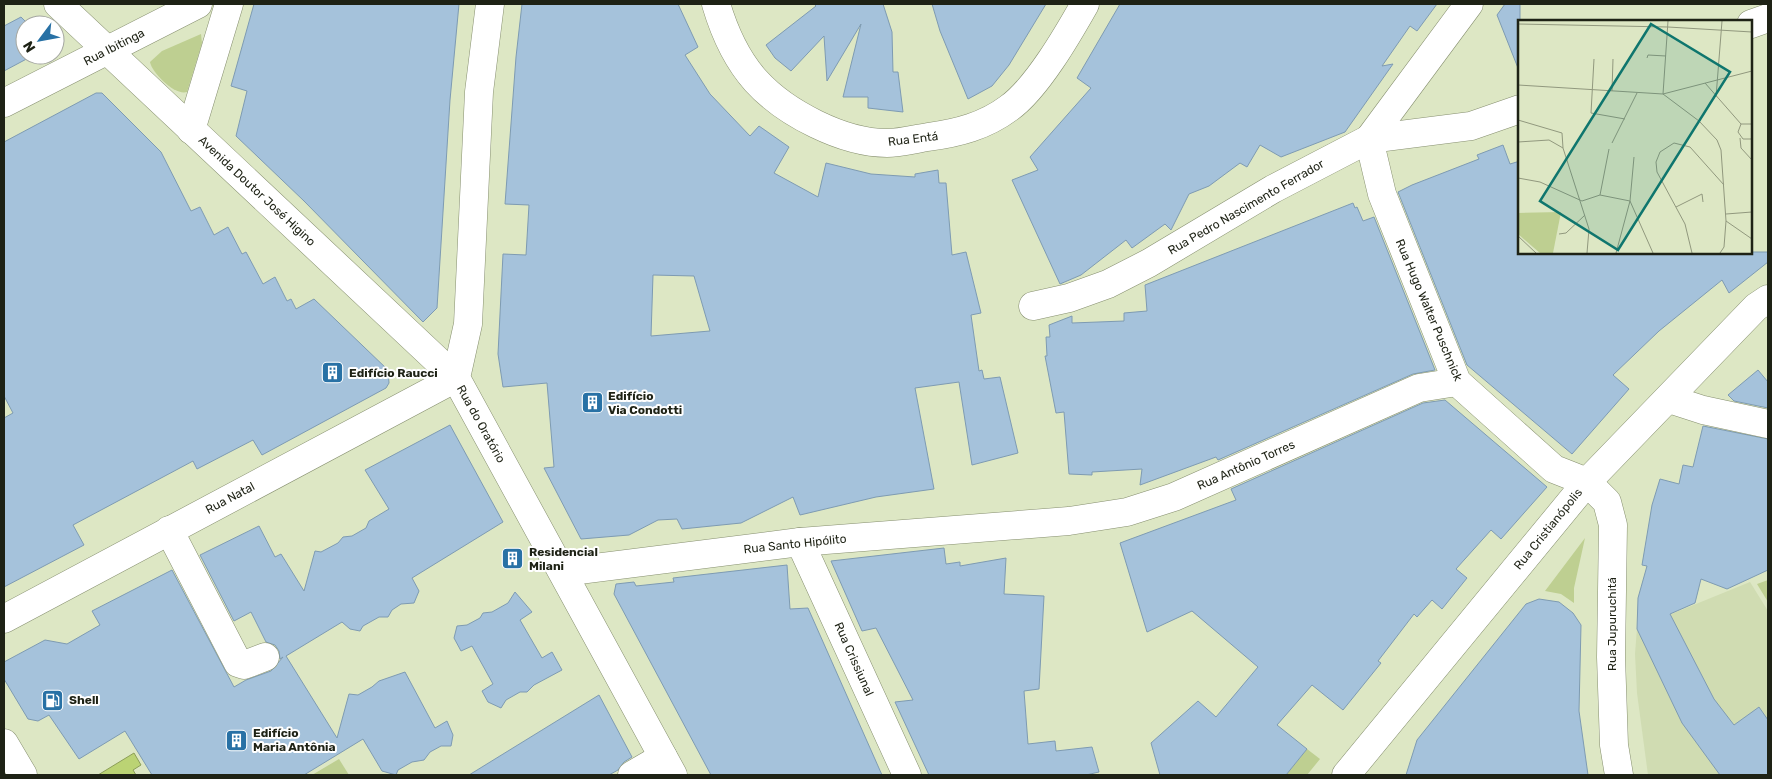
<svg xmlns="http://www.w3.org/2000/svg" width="1772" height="779" viewBox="0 0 1772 779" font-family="Rubik,sans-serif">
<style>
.built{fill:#d0dcb2}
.green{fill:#becf91}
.water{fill:#bbd374;stroke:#8c9e58}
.building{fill:#a5c2db;stroke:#7e9bb2;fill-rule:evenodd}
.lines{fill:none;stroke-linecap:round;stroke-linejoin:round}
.minor-casing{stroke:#868f6f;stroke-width:29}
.minor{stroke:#fff;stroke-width:28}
.labels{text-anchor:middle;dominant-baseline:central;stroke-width:4;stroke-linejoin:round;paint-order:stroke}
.street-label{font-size:12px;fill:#1e2215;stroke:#fff}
.poi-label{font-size:12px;font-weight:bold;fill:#1e2215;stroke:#fff;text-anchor:start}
.inset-road{fill:none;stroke:#91987e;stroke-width:1}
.view{fill:#0f766e;fill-opacity:0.15;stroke:#0f766e;stroke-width:2.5}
.inset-edge{fill:none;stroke:#1e2215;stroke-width:2.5}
</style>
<rect width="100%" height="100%" fill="#dde7c4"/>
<path class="built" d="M1750,582L1768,611V775H1648L1637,693L1635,654L1637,628Z"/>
<g class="green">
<path d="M201,34L202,43L187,92C175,96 152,73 150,62L162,51Z"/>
<path d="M1585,538L1574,588V603L1561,594L1545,591Z"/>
<path d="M1768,580V602L1757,584Z"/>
<path d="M1307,749L1320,759L1307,775H1286Z"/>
<path d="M339,759L349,775H312Z"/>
</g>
<path class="water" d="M134,753L141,765L133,770L136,775H98Z"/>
<g class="building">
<path d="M254,4H459L450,100L437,308L423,322L304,201L236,136L247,91L231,86Z"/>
<path d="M522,4H678L698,47L685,55L710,94L750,136L759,126L789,147L774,173L818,197L826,163L871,174L915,177V174L938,170L939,183H946L952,255L966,252L981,313L971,315L979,371L982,370L984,379L1000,377L1018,453L972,465L959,382L915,388L934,489L876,497L800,515L793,497L741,523L682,529L677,519L658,520L629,535L581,539L544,468L554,467L547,383L503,387L498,354L503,254L526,255L529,205L505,204L516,57ZM653,275L694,276L710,331L651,336Z"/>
<path d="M814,4H883L892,32L893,72H898L903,112L868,108V97H843L861,24L827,81L824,36L791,71L775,58L766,45L816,6Z"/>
<path d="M932,4H1046L1009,65L992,86L968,99L940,31Z"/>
<path d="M1120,4H1437L1417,31L1410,26L1382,66L1393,64L1345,132L1281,157L1260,145L1247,167L1240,163L1209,186L1189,194L1171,230L1165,224L1132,248L1126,240L1081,275L1060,284L1012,180L1038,170L1030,157L1091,88L1077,78Z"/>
<path d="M1505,4H1520V68H1518L1497,15Z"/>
<path d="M21,17L29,25H25V55H34L4,71V26Z"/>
<path d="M96,93H102L161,152L191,211L200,207L214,235L228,227L242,254L246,252L263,284L275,277L287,301L291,299L296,309L314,299L388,370L389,383L386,388L262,455L253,440L197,469L193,461L73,525L84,545L4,587V418L13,413L4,396V142Z"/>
<path d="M1503,145L1510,164L1520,161V252H1768V262L1729,293L1722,280L1659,331L1613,375L1629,389L1572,454L1467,365L1398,192L1412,185L1479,159L1477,155Z"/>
<path d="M1353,203L1355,208L1357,207L1363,221L1374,217L1435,370L1413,374L1218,460L1216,457L1140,485L1142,469L1092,472V475L1069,474L1064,412L1056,413L1045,356H1047L1046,337H1050L1049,325L1072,316V323L1124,321V313L1147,311L1145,285Z"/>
<path d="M1758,370L1768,382V408L1734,401L1728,395Z"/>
<path d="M1445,400L1547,487L1501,539L1491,530L1456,569L1467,578L1442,609L1432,600L1417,617L1414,614L1378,661L1381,663L1343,710L1312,685L1277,725L1307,749L1286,775H1160L1151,743L1198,701L1216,717L1258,667L1192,611L1147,632L1120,543L1236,500L1231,489L1423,403Z"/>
<path d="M450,425L503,522L412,578L419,591L414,603L401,604L392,610L388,617H379L363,626L360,631L350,629L342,622L286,656L337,738L349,694L358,695L372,687L379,681L405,672L435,728L447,721L453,735L451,746H441L430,752L424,760L412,762L398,770L396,775L382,771L363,739L304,775H152L125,731L79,759L49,715L38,721L28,719L4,679V662L45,640L67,644L100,625L92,611L172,570L234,687L246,680L271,671L283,657L280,659L279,651L275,645L266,642L251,612L234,621L200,555L259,526L275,557L281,554L304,591L315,551L321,552L338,543L343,537L352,536L366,528L369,521L389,509L365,470Z"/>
<path d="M1703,426L1768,439V570L1727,589L1701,579L1695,603L1670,614L1714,699L1734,725L1759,707L1768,720V775H1720L1682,723L1637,629L1638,598L1647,566L1642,565L1652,505L1660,479L1679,484L1683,465L1693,467Z"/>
<path d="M944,548L946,564L960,562V566L1006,558L1004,594L1044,596L1039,689L1024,691L1028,744L1055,741L1056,751L1092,747L1099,772L1086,775H929L895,702L913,700L876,628L862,631L831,561Z"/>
<path d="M787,565L790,609L808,608L882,775H711L614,594L616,584L634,582L636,586L674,582L673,578Z"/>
<path d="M515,592L532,612L520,620L542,658L552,652L562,670L534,685L527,692H520L506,700L501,708L488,702L482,691L493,684L472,646L461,651L454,638L457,626L467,625L480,618L483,613L492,612L508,603Z"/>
<path d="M1539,599L1559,602L1573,613L1581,625L1579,711L1588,775H1406L1417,740L1526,604Z"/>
<path d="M599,695L632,757L624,762L618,770L609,775H469Z"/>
</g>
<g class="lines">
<defs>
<g id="minor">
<path d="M490,4L479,92L468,324L456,378L673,775"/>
<path d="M716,4C724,31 737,60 756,81C785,113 843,143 887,143C900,143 915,139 928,137C958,133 985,126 1009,108C1037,88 1068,34 1085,4"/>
<path d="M1469,4L1369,139L1382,194L1457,382L1554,469L1587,482L1607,502L1613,525L1611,657L1614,745L1619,775"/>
<path d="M1751,24L1768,18"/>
<path d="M4,103L198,4"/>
<path d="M191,130L229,4"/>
<path d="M1033,306L1069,298L1108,284L1149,263L1273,189L1369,139L1471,126L1520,109"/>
<path d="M1669,399L1703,410L1768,424"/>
<path d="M169,530L238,663L244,665L265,657"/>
<path d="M800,542L907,775"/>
<path d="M563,572L800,542L1069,521L1127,512L1174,497L1419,388L1457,382"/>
<path d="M4,619L456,378L58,4"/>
<path d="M4,743L23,775"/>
<path d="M632,775L663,757"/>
<path d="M1346,775L1587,482L1756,307L1768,299"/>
</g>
</defs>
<use href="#minor" class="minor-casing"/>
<use href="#minor" class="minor"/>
</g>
<defs>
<symbol id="building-square" viewBox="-11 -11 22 22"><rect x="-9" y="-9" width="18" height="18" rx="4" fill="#2871a5" stroke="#fff"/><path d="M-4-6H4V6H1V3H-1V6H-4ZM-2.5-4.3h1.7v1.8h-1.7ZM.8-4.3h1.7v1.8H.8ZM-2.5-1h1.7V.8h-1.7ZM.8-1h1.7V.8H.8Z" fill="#fff"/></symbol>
<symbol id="fuel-square" viewBox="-11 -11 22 22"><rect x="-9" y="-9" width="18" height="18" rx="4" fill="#2871a5" stroke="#fff"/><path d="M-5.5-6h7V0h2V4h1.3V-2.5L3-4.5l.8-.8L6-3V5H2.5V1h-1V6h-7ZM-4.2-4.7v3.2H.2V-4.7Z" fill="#fff"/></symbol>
</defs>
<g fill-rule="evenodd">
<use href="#building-square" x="320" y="360" width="25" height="25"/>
<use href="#building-square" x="580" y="390" width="25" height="25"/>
<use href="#building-square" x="500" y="546" width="25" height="25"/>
<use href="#fuel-square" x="40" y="688" width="25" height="25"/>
<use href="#building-square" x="224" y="728" width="25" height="25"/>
</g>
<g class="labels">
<g class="street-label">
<text transform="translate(114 47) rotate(-27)">Rua Ibitinga</text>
<text transform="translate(913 139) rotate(-7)">Rua Entá</text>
<text transform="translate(257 191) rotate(43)">Avenida Doutor José Higino</text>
<text transform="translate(1246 207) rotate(-30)">Rua Pedro Nascimento Ferrador</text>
<text transform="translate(1429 310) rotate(67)">Rua Hugo Walter Puschnick</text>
<text transform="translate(481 424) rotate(61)">Rua do Oratório</text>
<text transform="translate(1246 465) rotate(-24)">Rua Antônio Torres</text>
<text transform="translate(230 498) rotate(-28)">Rua Natal</text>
<text transform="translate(1548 529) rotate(-51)">Rua Cristianópolis</text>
<text transform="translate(795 544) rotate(-6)">Rua Santo Hipólito</text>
<text transform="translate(1612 624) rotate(-90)">Rua Jupuruchitá</text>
<text transform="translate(854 659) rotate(66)">Rua Crissiunal</text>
</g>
<g class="poi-label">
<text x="349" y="373">Edifício Raucci</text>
<text x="608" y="396">Edifício<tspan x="608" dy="14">Via Condotti</tspan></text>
<text x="529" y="552">Residencial<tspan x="529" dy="14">Milani</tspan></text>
<text x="69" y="700">Shell</text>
<text x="253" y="733">Edifício<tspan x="253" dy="14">Maria Antônia</tspan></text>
</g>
</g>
<g transform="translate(1518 20)">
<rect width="234" height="234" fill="#dde7c4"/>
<path d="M43,192L35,233H22L0,214V193Z" fill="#becf91"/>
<path class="inset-road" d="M150,1L145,74L234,51M0,4L150,7L234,12M129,38L130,35L148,36M76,39L73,93L107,99M187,63L223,104M0,65L145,74L181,101L199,120L203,130L208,201L206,227L202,233M94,71L95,39M198,77L204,1M0,100L44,113L45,128M234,104H223L220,112L225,119H234M222,118L223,128L234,140M0,122L31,120L45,128L71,209L69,233M94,123L119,73M0,158L22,162L64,181M82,175L91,129M64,181L82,175L112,181L135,233M158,187L184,174L185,182M208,194L234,192M208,201L234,219M41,214L48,213L67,195M0,216L18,233M98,233L112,181L116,137M174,233L167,204L139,152L138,142L142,132L156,123L172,127L206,165"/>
<path class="view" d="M133,4L212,52L100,230L22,181Z"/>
<rect width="234" height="234" class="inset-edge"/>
</g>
<rect width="1772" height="779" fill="none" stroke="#1e2215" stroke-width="10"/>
<g transform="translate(40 40) rotate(238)"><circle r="24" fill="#ffffff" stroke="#a5a7a1"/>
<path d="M0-4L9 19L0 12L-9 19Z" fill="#2871a5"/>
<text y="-8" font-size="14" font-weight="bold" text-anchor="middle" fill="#1e2215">N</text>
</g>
</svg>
